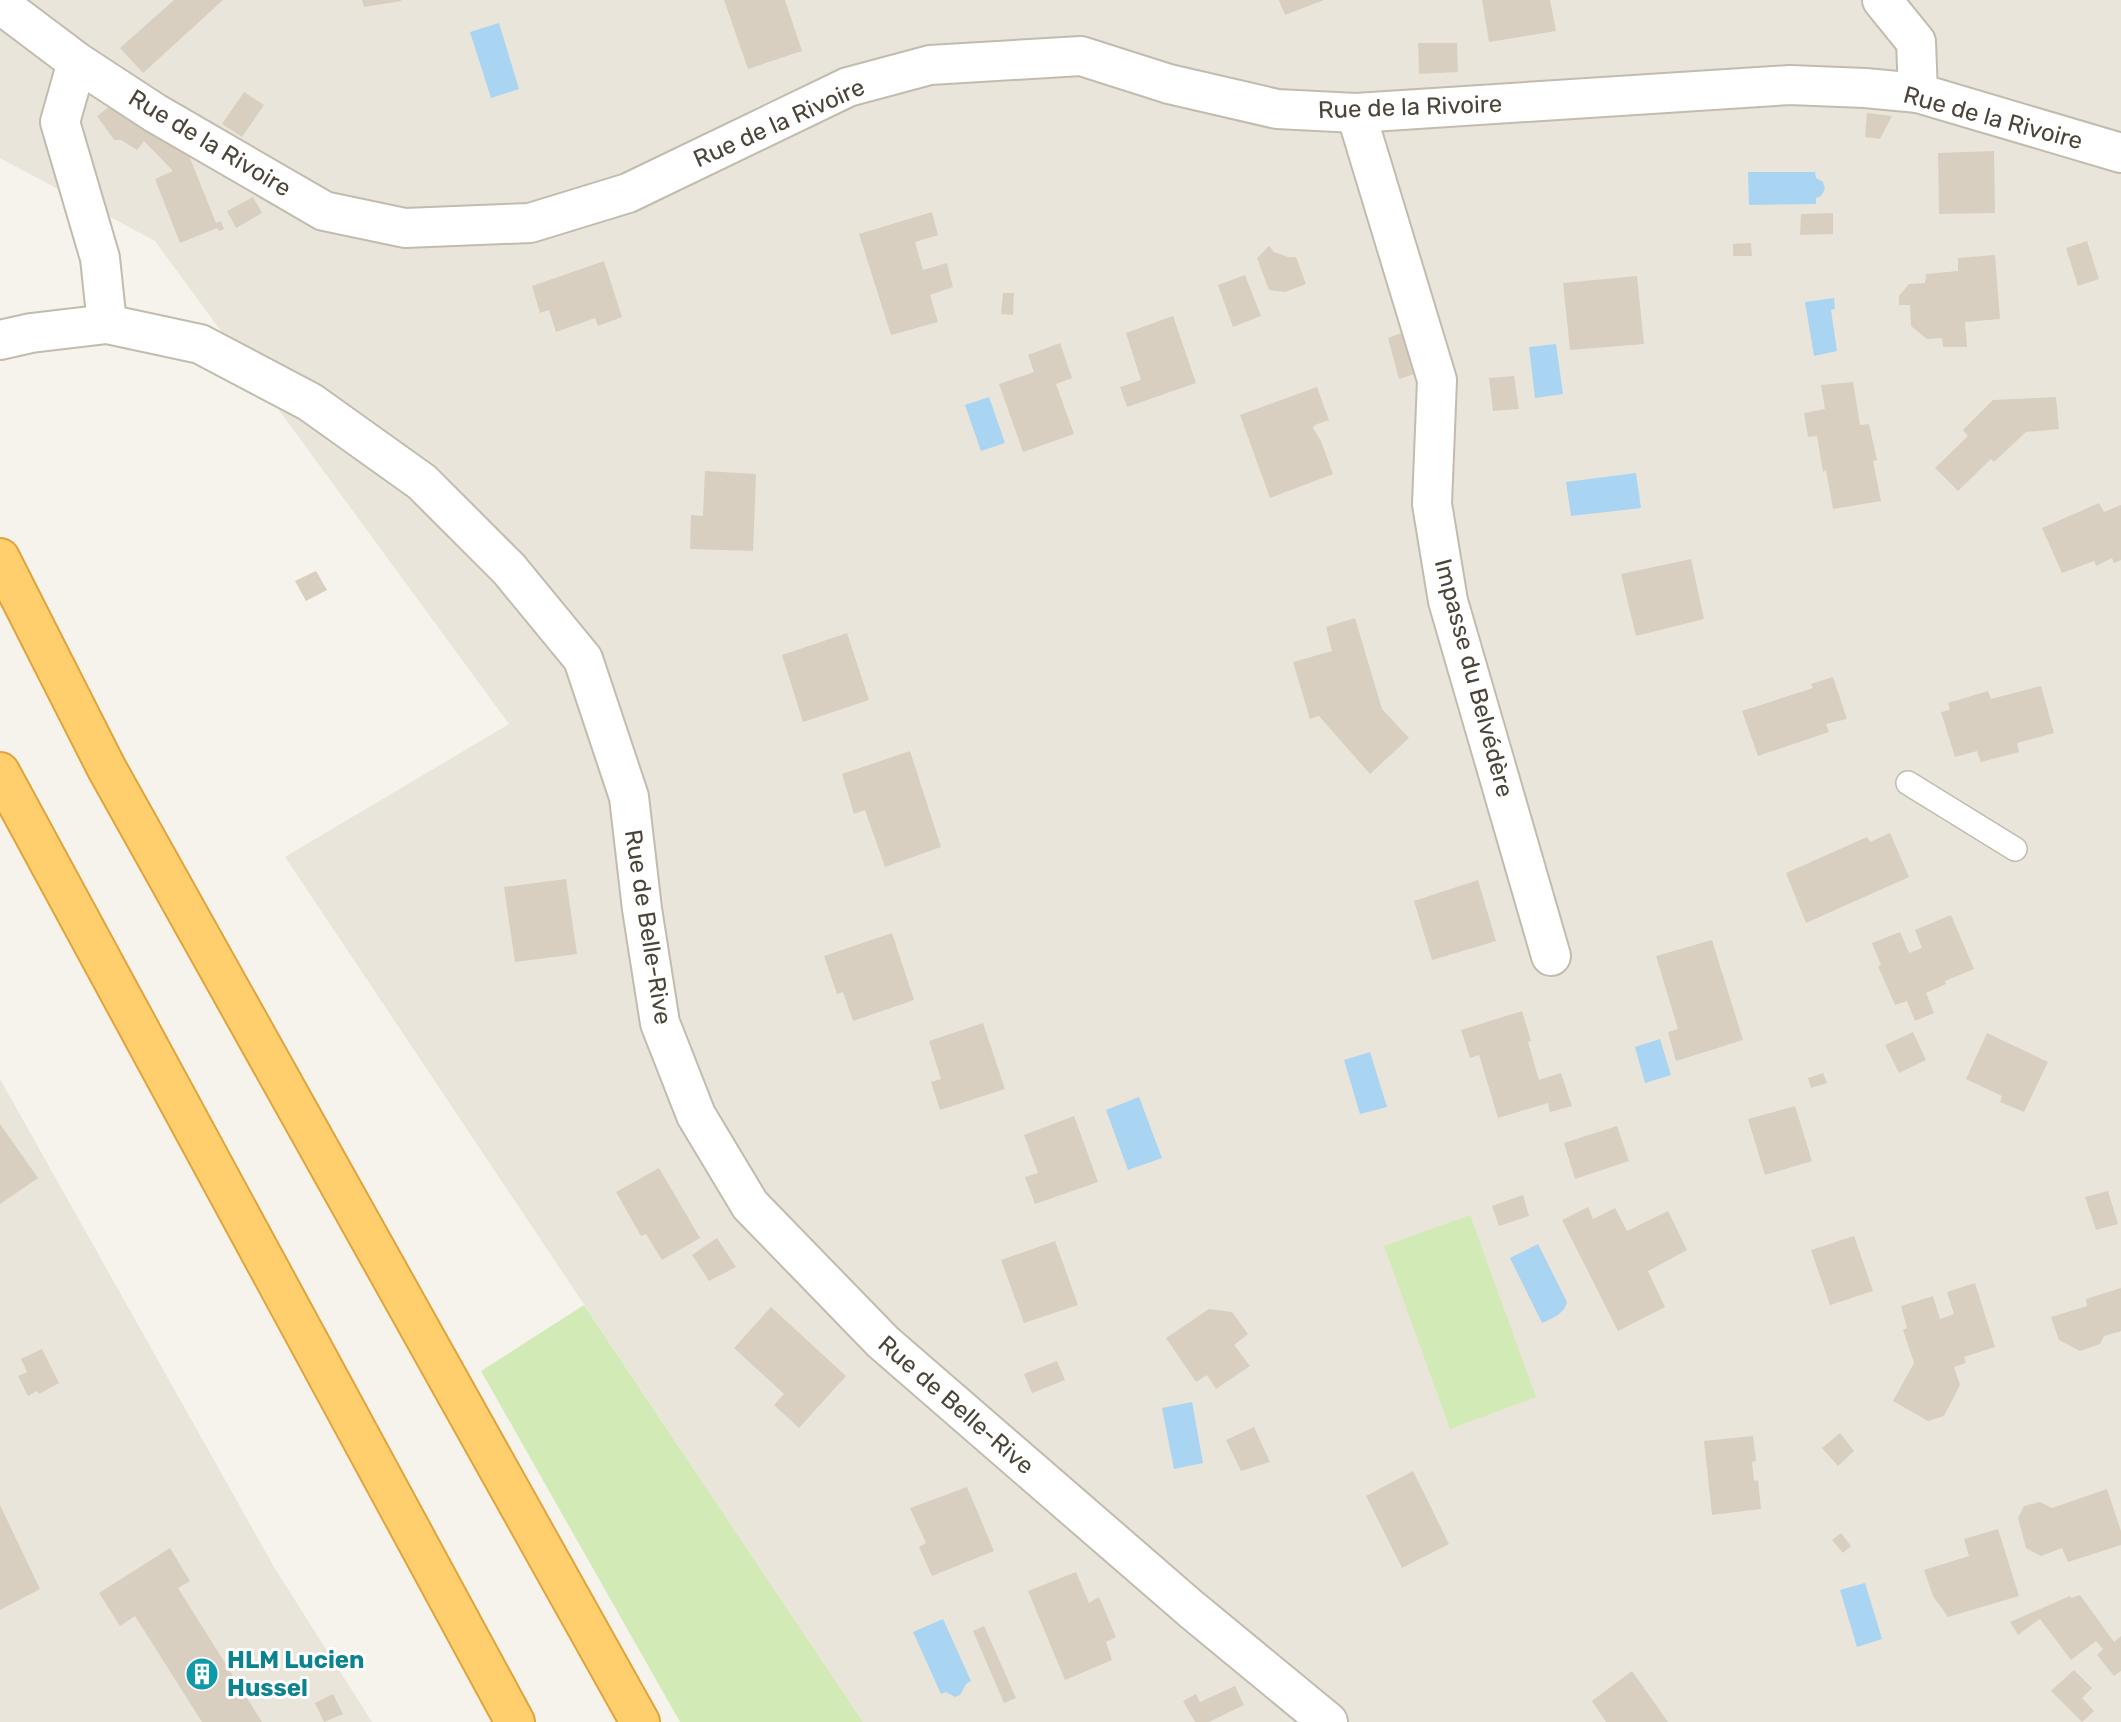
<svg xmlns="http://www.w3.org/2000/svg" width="2121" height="1722" viewBox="0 0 2121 1722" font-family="Rubik,sans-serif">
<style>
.residential{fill:#eae5da}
.green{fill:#d2eab5}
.water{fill:#a9d4f2}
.building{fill:#d8cfc1}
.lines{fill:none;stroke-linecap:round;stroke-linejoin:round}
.service-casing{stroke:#c2bbae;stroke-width:26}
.minor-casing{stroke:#c2bbae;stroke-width:42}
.tertiary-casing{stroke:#c2bbae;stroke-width:42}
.motorway-casing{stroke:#e0a43c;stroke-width:42}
.service{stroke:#fff;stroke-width:23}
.minor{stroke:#fff;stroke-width:38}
.tertiary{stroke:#fff;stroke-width:38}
.motorway{stroke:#ffcf6e;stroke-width:38}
.labels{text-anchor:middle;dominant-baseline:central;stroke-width:6;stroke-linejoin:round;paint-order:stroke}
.street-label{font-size:24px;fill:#4b4439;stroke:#fff}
.culture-label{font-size:24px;font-weight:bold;fill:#0d838f;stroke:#fff;text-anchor:start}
</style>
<rect width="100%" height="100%" fill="#f6f3ec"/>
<g class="residential">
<path d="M0,0H2121V1722H863L285,857L509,724L155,241L0,158Z"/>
<path d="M0,1079L274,1567L372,1722H0Z"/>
</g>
<g class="green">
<path d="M1470,1215L1536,1397L1450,1429L1384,1246Z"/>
<path d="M584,1305L863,1722H680L481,1371Z"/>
</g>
<g class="water">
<path d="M499,23L519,89L491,98L470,32Z"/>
<path d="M1748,172H1815L1816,178L1823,182L1825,189L1821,196L1816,198V204L1749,205Z"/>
<path d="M1834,298L1835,309L1831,310L1837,351L1814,356L1805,302Z"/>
<path d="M1556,344L1563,394L1535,398L1529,347Z"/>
<path d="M989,397L1005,443L981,451L965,405Z"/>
<path d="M1636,473L1641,508L1571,516L1566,482Z"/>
<path d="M1660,1039L1671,1075L1645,1083L1635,1047Z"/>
<path d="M1370,1052L1387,1107L1360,1114L1344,1060Z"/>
<path d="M1139,1097L1162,1158L1128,1170L1106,1110Z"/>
<path d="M1538,1244L1567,1302C1564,1314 1553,1318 1542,1323L1510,1258Z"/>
<path d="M1192,1402L1203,1463L1174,1469L1162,1408Z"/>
<path d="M1865,1583L1882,1639L1857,1647L1840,1590Z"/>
<path d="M943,1619L971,1681L966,1684L960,1695L955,1697L946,1692L941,1694L913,1632Z"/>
</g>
<g class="building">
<path d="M174,0H223L143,73L120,48Z"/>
<path d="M362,0H401V1L364,7Z"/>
<path d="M724,0H785L802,51L748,69Z"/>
<path d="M1279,0H1324L1285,15Z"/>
<path d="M1482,0H1550L1556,31L1489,42Z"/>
<path d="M1418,43H1457L1458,72L1419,74Z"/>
<path d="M244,92L264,105L242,137L222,124Z"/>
<path d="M110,106L188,153L216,223L221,221L224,229L219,231L217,228L180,243L155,179L173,171L144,141L137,150L121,140H114L97,116Z"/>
<path d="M1867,113L1892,116L1880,139L1865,137Z"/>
<path d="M1994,151L1995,213L1939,214L1938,153Z"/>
<path d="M253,197L262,213L236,228L227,211Z"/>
<path d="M932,212L938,235L915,242L923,270L947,263L953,287L930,295L938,322L891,335L859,234Z"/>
<path d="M1833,213V234L1800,235L1801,214Z"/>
<path d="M2087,241L2099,279L2078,286L2066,248Z"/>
<path d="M1751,243L1752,256H1733V244Z"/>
<path d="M1269,246L1274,252L1288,257H1296L1306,284L1285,292L1269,290L1257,258Z"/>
<path d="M1995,255L2000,319L1965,322L1967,347H1943L1942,338L1927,339L1911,326L1910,305H1899V296L1909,284L1925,283L1926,274L1958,271V258Z"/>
<path d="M604,261L622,317L598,326L595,318L556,332L549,310L540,313L532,286Z"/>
<path d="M1245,275L1261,316L1233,327L1218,285Z"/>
<path d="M1637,276L1644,344L1570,350L1563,283Z"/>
<path d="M1003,293H1014L1013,315L1001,314Z"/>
<path d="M1173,316L1196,383L1127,407L1120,387L1141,380L1126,333Z"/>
<path d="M1410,330L1421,372L1399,379L1388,338Z"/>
<path d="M1060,343L1072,378L1056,384L1074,434L1023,452L999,384L1034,372L1028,355Z"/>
<path d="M1514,376L1519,409L1493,411L1489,378Z"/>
<path d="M1853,382L1860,425L1869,424L1877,460L1873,461L1881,501L1833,509L1826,470L1823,472L1817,436L1808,437L1804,413L1825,409L1821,385Z"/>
<path d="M1317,387L1329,420L1315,425L1313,428L1321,441L1333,474L1270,498L1240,415Z"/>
<path d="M2056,397L2059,429L2026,432L1994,462L1991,459L1958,491L1935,468L1968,436L1963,430L1993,400Z"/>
<path d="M705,471L756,474L753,551L690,549L691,515L703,516Z"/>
<path d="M2099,503L2104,512L2121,505V560L2114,563L2112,558L2096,566L2094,561L2062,573L2042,528Z"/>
<path d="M1691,559L1704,619L1636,636L1621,574Z"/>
<path d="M316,571L327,590L306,601L295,581Z"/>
<path d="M1355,618L1382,709L1409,738L1370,774L1319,716L1310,719L1293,662L1332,651L1326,627Z"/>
<path d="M847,633L869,700L803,722L782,655Z"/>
<path d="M1833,677L1847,719L1826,724L1829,732L1758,756L1742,711L1813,688L1811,684Z"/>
<path d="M2041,686L2054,733L2017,743L2019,752L1981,762L1977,751L1955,757L1941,712L1950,710L1948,703L1988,691L1991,699Z"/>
<path d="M910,751L941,847L885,867L865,810L854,814L842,774Z"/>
<path d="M1890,833L1909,877L1806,923L1786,873L1867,837L1870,842Z"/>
<path d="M566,879L577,954L515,962L504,887Z"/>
<path d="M1478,880L1496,941L1432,960L1414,901Z"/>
<path d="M1951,915L1974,969L1945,981L1946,984L1926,993L1934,1013L1915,1021L1907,1001L1895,1005L1878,966L1881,965L1872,943L1900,932L1909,953L1922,948L1915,930Z"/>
<path d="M892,933L914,1000L853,1021L843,992L837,994L824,956Z"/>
<path d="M1712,940L1743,1040L1676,1061L1668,1032L1678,1029L1656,956Z"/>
<path d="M1522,1011L1531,1041L1528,1042L1539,1080L1561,1073L1572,1106L1550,1112L1548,1103L1498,1118L1479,1055L1470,1058L1461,1030Z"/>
<path d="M983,1023L1005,1089L940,1110L931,1082L941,1079L929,1041Z"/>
<path d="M1913,1032L1926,1060L1899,1073L1885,1045Z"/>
<path d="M1987,1033L2048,1062L2024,1112L2000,1102L2002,1096L1966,1079Z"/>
<path d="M1823,1073L1827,1083L1811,1088L1808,1078Z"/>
<path d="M1795,1106L1812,1161L1765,1175L1748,1119Z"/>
<path d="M1074,1116L1098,1182L1035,1204L1025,1177L1038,1173L1024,1135Z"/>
<path d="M0,1124L38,1178L0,1204Z"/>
<path d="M1617,1126L1629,1161L1575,1179L1564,1143Z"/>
<path d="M659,1168L700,1238L662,1260L646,1234L641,1236L616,1192Z"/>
<path d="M2108,1191L2118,1224L2096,1230L2085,1197Z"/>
<path d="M1523,1195L1529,1216L1499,1226L1492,1206Z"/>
<path d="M1588,1207L1593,1219L1615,1208L1627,1231L1668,1211L1687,1250L1648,1271L1665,1307L1618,1331L1562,1220Z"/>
<path d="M1854,1236L1873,1291L1830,1305L1811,1250Z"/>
<path d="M717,1238L736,1267L709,1281L692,1255Z"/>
<path d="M1055,1241L1078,1305L1024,1323L1001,1260Z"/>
<path d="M1975,1283L1995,1347L1964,1357L1966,1363L1954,1367L1960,1385L1944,1416L1928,1421L1893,1401L1914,1363L1903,1330L1907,1328L1901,1306L1933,1296L1940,1319L1954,1314L1947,1292Z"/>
<path d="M2121,1288V1331L2104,1336L2100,1344L2080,1351L2059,1340L2051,1317L2087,1306L2086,1299Z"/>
<path d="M771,1307L846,1376L799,1428L774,1405L784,1394L734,1348Z"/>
<path d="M1209,1309L1232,1312L1248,1334L1234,1345L1250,1366L1216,1389L1207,1375L1196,1382L1166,1338Z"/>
<path d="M42,1349L59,1383L39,1394L37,1391L28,1396L18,1376L27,1372L21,1359Z"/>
<path d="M1057,1361L1065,1380L1032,1393L1024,1374Z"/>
<path d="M1254,1427L1270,1462L1241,1471L1226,1440Z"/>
<path d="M1840,1433L1854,1451L1838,1466L1822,1448Z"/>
<path d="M1753,1436L1756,1461L1752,1462L1754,1481L1758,1480L1761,1509L1712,1515L1704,1441Z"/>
<path d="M1413,1471L1449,1544L1402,1568L1366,1496Z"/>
<path d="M967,1487L994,1551L932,1576L919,1547L926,1543L910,1508Z"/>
<path d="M2107,1489L2121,1531V1545L2068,1562L2062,1548L2041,1556L2026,1548L2018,1518L2024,1506L2040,1502L2052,1508Z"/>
<path d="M0,1505L40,1589L0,1610Z"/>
<path d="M1998,1529L2019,1596L1948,1617L1933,1596L1924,1570L1969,1556L1964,1539Z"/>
<path d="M1841,1533L1851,1546L1843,1553L1832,1540Z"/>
<path d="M170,1548L190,1581L178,1588L262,1722H202L135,1616L120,1626L99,1593Z"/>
<path d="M1076,1572L1089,1603L1099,1597L1116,1637L1106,1642L1112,1660L1065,1680L1028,1591Z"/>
<path d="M2080,1595L2114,1642L2121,1636V1671L2114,1676L2097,1655L2103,1649L2096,1641L2071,1660L2040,1619L2018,1635L2010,1622L2070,1596L2071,1598Z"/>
<path d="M984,1626L1016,1698L1004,1703L973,1631Z"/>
<path d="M2074,1670L2092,1688L2082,1698L2094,1711L2082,1722L2051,1691Z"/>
<path d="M1632,1671L1668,1722H1606L1592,1701Z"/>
<path d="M1235,1686L1244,1705L1209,1722H1195L1183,1701L1196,1694L1200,1702Z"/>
<path d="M333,1694L343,1714L324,1722L315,1703Z"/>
</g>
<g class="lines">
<defs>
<path id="service" d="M1908,783L2015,849"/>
<g id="minor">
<path d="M1882,0L1916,42L1918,93"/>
<path d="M0,4L77,62"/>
<path d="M1356,113L1437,380L1432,504L1448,601L1551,956"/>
<path d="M107,324L100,258L60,122L77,62L155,113L324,211L405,228L530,223L628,193L848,87L930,65L1081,56L1169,84L1277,109L1356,113L1790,85L1865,88L1918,93L2121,153"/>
</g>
<path id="tertiary" d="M0,340L31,333L107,324L200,344L310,402L422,482L509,569L583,659L629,797L642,909L660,1023L696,1115L750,1205L883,1342L1191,1609L1328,1722"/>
<g id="motorway">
<path d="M0,558L107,769L640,1722"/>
<path d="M0,772L515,1722"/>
</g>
</defs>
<use href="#service" class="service-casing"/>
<use href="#minor" class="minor-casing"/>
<use href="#tertiary" class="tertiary-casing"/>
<use href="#motorway" class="motorway-casing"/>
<use href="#service" class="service"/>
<use href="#minor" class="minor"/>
<use href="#tertiary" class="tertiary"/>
<use href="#motorway" class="motorway"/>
</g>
<defs>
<symbol id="building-disc" viewBox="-11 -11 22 22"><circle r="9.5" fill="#0f9aa8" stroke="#fff"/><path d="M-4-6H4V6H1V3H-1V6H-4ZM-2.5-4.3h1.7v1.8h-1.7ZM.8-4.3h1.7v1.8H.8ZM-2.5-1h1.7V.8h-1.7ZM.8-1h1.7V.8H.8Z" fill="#fff"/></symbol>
</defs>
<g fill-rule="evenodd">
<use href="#building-disc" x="183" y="1655" width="38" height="38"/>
</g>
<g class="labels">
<g class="street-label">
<text transform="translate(1410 107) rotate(-2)">Rue de la Rivoire</text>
<text transform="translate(1993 118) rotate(15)">Rue de la Rivoire</text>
<text transform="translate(779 123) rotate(-24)">Rue de la Rivoire</text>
<text transform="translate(210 143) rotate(31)">Rue de la Rivoire</text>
<text transform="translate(1474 678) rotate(75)">Impasse du Belvédère</text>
<text transform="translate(648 927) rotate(81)">Rue de Belle-Rive</text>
<text transform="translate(956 1405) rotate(41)">Rue de Belle-Rive</text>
</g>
<g class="culture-label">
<text x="227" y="1660">HLM Lucien<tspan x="227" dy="28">Hussel</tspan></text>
</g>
</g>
</svg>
